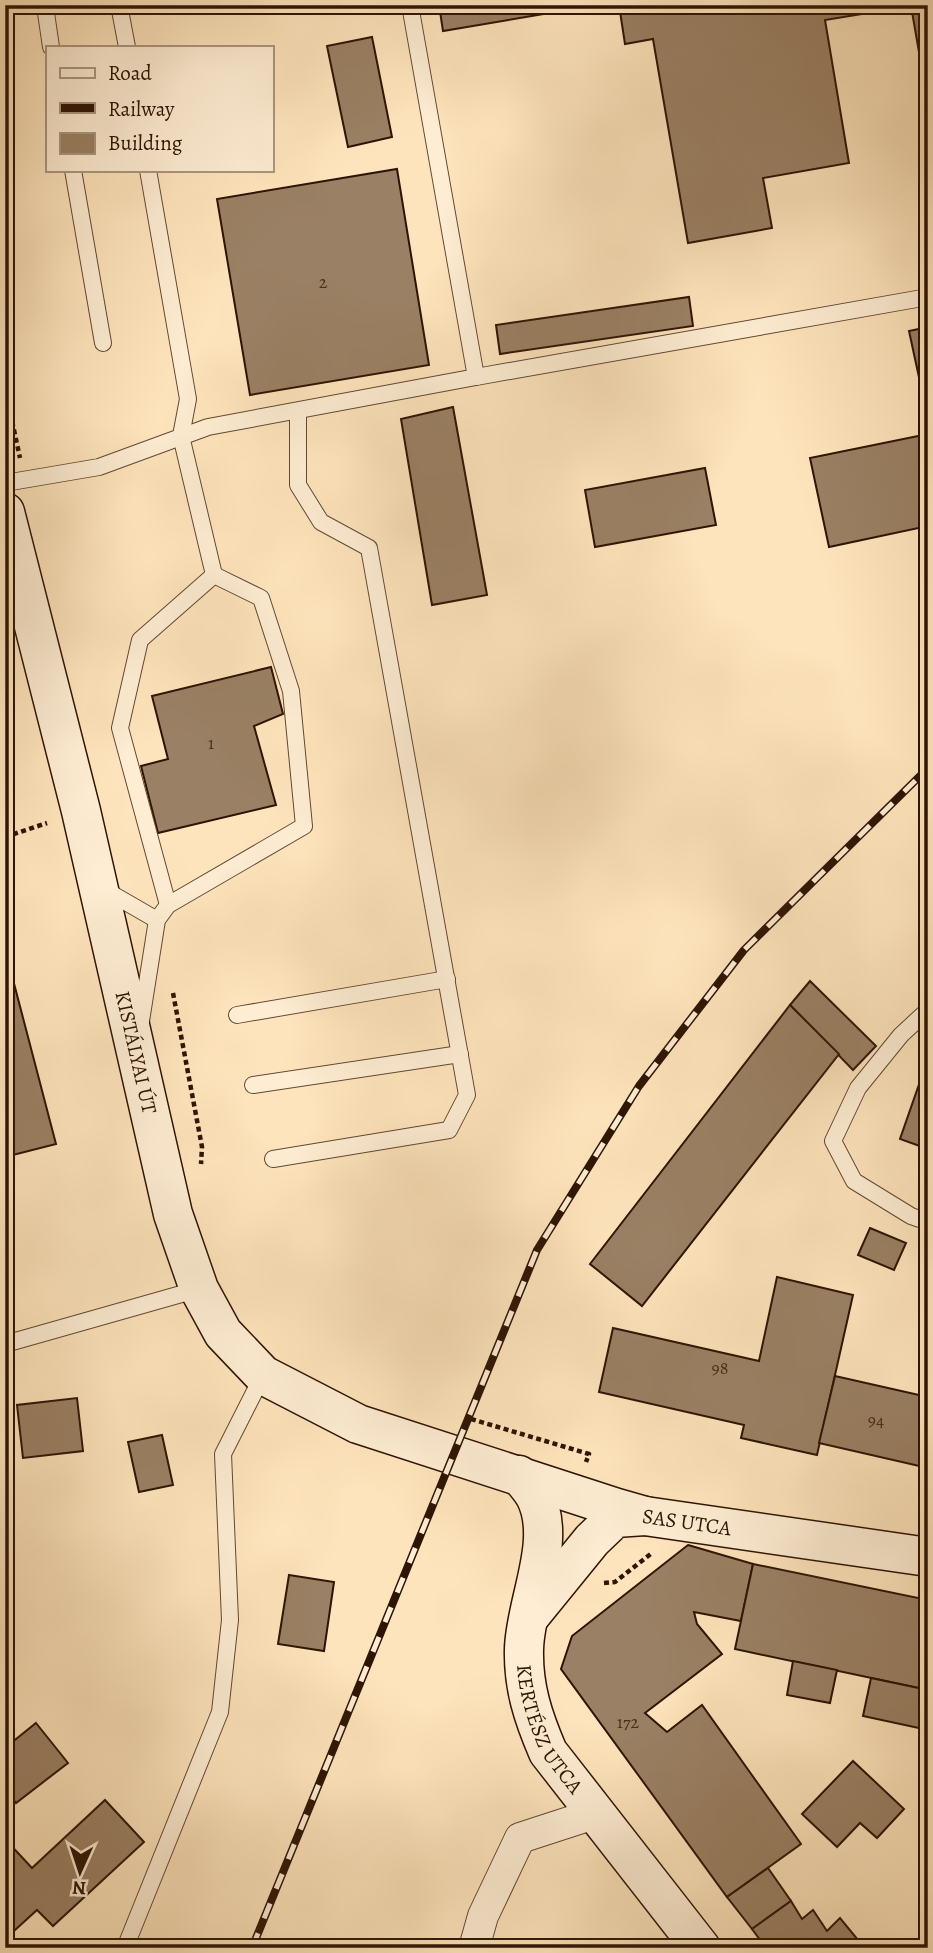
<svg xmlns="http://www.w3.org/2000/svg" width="933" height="1953" viewBox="0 0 933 1953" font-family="Alegreya,serif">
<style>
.building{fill:#9a8064;stroke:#2e1404;stroke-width:2}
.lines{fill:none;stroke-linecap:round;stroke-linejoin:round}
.lane-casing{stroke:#624832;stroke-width:18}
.street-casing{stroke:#624832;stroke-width:32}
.secondary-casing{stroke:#2e1404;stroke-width:41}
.path{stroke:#2e1404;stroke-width:4.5;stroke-dasharray:5 3.5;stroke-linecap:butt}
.lane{stroke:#feedd3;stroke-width:16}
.street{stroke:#feedd3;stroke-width:30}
.secondary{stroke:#feedd3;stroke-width:38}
.rail-casing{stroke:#2e1404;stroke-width:8}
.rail{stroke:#feedd3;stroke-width:5;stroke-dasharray:16;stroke-linecap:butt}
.labels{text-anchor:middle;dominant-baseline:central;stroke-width:5;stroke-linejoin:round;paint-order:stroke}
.number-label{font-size:18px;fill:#492f1c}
.street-label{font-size:21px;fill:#2e1404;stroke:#feedd3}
</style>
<rect width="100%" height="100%" fill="#fee4bc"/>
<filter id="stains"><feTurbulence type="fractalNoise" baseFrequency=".00286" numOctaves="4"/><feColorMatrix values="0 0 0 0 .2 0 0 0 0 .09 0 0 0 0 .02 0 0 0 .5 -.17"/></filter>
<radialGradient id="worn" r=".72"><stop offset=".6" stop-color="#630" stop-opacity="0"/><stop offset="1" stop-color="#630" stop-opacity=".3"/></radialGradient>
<g class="building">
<path d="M439,5H597L443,31Z"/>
<path d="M619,5H928V104L911,6L825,20L849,163L763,178L772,228L688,243L653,39L625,44Z"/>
<path d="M372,37L392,137L348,147L327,46Z"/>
<path d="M397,169L429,365L250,395L217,199Z"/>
<path d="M689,297L693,326L500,354L496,325Z"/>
<path d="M928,327V419L909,331Z"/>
<path d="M453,407L487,595L432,605L401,419Z"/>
<path d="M928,434V526L829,547L810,458Z"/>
<path d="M705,468L716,525L595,547L585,490Z"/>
<path d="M271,667L283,714L254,726L276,805L158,833L141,766L168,759L152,696Z"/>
<path d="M5,949L56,1144L5,1157Z"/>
<path d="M810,981L876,1046L853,1070L790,1005Z"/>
<path d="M790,1005L839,1054L642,1306L590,1264Z"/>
<path d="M923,1073L928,1074V1149L900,1139Z"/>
<path d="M870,1228L906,1243L894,1270L858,1255Z"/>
<path d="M777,1277L853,1295L817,1455L741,1438L744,1425L599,1392L613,1328L759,1361Z"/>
<path d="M835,1376L928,1397V1468L819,1443Z"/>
<path d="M77,1398L83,1451L23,1458L17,1405Z"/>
<path d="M162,1435L173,1485L139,1492L128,1442Z"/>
<path d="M688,1545L753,1564L741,1621L694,1612L697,1624L722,1654L645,1713L667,1732L702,1705L801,1844L727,1897L561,1669L572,1636Z"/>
<path d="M753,1564L928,1600V1690L735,1649Z"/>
<path d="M289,1575L334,1582L324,1651L278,1644Z"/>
<path d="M793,1661L837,1670L830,1703L787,1695Z"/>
<path d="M871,1678L928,1690V1730L863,1716Z"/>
<path d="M36,1723L68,1763L16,1803L7,1792L5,1793V1748Z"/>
<path d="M853,1761L904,1809L877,1838L860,1823L837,1847L802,1814Z"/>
<path d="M105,1800L144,1842L53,1926L37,1910L14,1931L5,1930V1839L32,1868Z"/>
<path d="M768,1868L791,1901L752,1929L727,1897Z"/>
<path d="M791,1901L802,1919L813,1910L827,1931L840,1918L863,1946L766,1948L752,1929Z"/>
</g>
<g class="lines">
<defs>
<g id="lane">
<path d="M119,5L127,47"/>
<path d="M46,13L51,47"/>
<path d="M73,170L103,343"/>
<path d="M148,170L188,399L181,436L214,575L140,640L120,728L168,905"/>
<path d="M476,377L928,297"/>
<path d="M5,483L99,467L208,427L476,377L410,5"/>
<path d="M105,890L157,920"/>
<path d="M928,1010L901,1035L858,1088L833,1141L854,1181L911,1216L928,1222"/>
<path d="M237,1015L447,979"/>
<path d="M141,1021L157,920L168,905L304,826L291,691L261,598L214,575"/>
<path d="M253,1085L460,1054"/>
<path d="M273,1159L449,1130L467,1095L369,548L321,522L298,485V411"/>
<path d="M5,1344L199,1289"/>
<path d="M125,1948L220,1712L230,1620L223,1454L263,1375"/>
</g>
<path id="street" d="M474,1948L483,1916L520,1838L597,1813"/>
<g id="secondary">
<path id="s1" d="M5,512L81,811L173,1214L199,1289L223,1333L263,1375L358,1424L617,1508L645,1516L928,1557"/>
<path id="s2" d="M519,1475C524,1481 531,1489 535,1496C558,1541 525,1602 524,1649C523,1687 533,1717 548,1752L701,1948"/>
<path d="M531,1615L592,1540L615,1518L645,1516"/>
</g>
</defs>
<use href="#lane" class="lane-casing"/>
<use href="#street" class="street-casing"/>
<use href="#secondary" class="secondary-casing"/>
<g class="path">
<path d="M5,388L20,458"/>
<path d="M5,837L47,823"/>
<path d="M173,993L202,1147L201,1164"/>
<path d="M471,1419L589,1454L586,1462"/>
<path d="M604,1583L615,1582L652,1553"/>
</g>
<use href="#lane" class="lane"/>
<use href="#street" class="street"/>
<use href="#secondary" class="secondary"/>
<defs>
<path id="rail" d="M252,1948L537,1250L639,1086L744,950L928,768"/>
</defs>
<use href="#rail" class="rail-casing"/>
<use href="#rail" class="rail"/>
</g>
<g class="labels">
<g class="number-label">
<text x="323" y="282">2</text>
<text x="211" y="743">1</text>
<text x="720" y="1368">98</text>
<text x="876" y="1420">94</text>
<text x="628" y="1722">172</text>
</g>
<g class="street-label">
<text stroke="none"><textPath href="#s1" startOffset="556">KISTÁLYAI ÚT</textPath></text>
<text stroke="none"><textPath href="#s1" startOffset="1360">SAS UTCA</textPath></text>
<text stroke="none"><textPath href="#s2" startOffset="268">KERTÉSZ UTCA</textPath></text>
</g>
</g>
<rect width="933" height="1953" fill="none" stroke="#fee4bc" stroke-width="28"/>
<rect x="7" y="7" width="919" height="1939" fill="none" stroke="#2e1404" stroke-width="3.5"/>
<rect x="14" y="14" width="905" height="1925" fill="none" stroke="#2e1404" stroke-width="2"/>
<rect x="46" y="46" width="228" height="126" fill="#feedd3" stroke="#ab9680" stroke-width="2"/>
<rect x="60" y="68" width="35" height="10" fill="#feedd3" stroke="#ab9680" stroke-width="2"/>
<text x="108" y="80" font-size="21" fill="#2e1404">Road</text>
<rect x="60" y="103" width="35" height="10" fill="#2e1404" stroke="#ab9680" stroke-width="2"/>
<text x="108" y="116" font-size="21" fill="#2e1404">Railway</text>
<rect x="60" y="133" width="35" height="21" fill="#9a8064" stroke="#ab9680" stroke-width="2"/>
<text x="108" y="150" font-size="21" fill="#2e1404">Building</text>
<g transform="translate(80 1872) rotate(183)" stroke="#feedd3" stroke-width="5" paint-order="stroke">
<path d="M0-5L12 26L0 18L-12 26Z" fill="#2e1404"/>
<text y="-10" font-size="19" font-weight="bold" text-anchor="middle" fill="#2e1404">N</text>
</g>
<rect width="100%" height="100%" filter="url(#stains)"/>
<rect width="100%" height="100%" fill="url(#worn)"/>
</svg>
